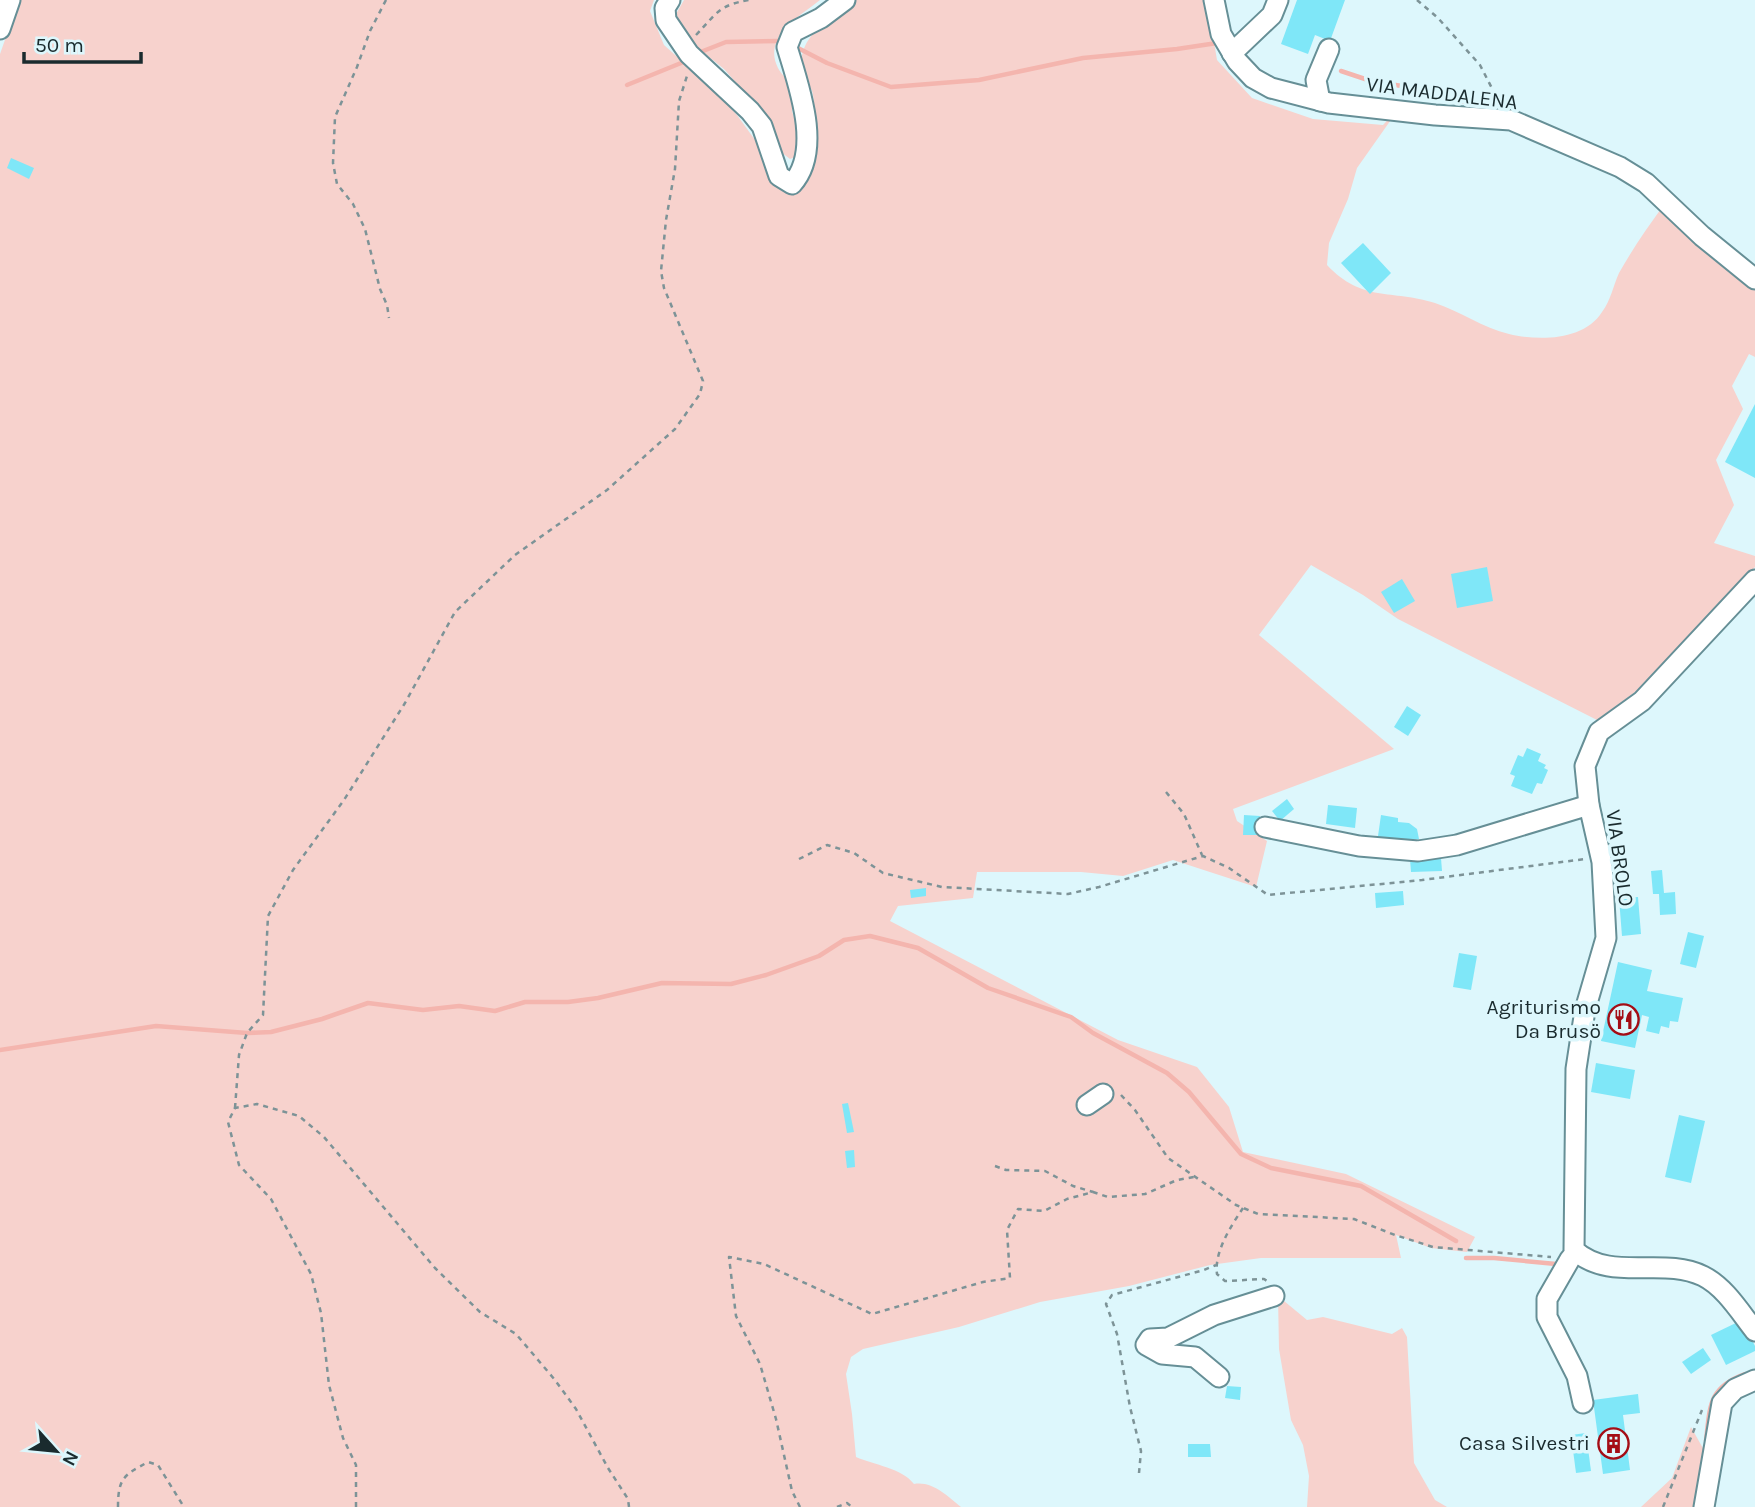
<svg xmlns="http://www.w3.org/2000/svg" width="1755" height="1507" viewBox="0 0 1755 1507" font-family="Karla,sans-serif">
<style>
.green{fill:#f7d2cd}
.lines{fill:none;stroke-linecap:round;stroke-linejoin:round}
.stream{stroke:#f4b5ae;stroke-width:4.5}
.building{fill:#7fe7f8}
.minor-casing{stroke:#668f96;stroke-width:23}
.path{stroke:#7d9397;stroke-width:2.5;stroke-dasharray:5 5;stroke-linecap:butt}
.minor{stroke:#fff;stroke-width:19}
.labels{text-anchor:middle;dominant-baseline:central;stroke-width:7;stroke-linejoin:round;paint-order:stroke}
.street-label{font-size:21px;fill:#1a2b2e;stroke:#ddf7fc}
.poi-label{font-size:21px;fill:#1a2b2e;stroke:#ddf7fc;text-anchor:end}
</style>
<rect width="100%" height="100%" fill="#ddf7fc"/>
<g class="green">
<path d="M19,0H654L650,11L664,45L714,90L737,115L763,151L768,177L789,193L804,183C807,159 817,117 813,95C812,86 803,79 802,70C796,37 832,16 855,0H1207L1217,60L1252,98L1313,119L1383,125L1400,107L1357,168L1348,199L1329,243L1327,265C1363,303 1391,289 1435,303C1460,311 1483,328 1509,334C1538,341 1584,341 1602,312C1611,300 1613,286 1619,273C1632,250 1647,228 1663,206L1755,282V357L1749,354L1732,386L1743,409L1716,460L1734,505L1714,543L1755,556V567L1635,692L1597,720L1398,619L1363,595L1311,565L1259,635L1394,749L1233,809L1237,821L1267,841L1256,887L1173,860L1123,876L1081,872H977L973,898L898,906L890,921L1118,1040L1197,1067L1229,1107L1243,1152L1346,1174L1475,1237L1467,1252L1431,1248L1396,1235L1401,1258H1261L1210,1265L1129,1286L1040,1302L959,1327L863,1349L851,1357L846,1374L852,1414L856,1457C874,1465 902,1468 914,1484C933,1481 947,1496 961,1507H0V54Z"/>
<path d="M684,0H820C800,16 762,37 778,68C781,74 788,80 792,86V111L797,128L795,157L790,159L781,152L767,118L724,69L693,44L676,14Z"/>
<path d="M1278,1296L1307,1320L1323,1317L1392,1334L1402,1328L1407,1337L1414,1463L1435,1500L1447,1507H1307L1309,1476L1303,1445L1291,1420L1279,1349Z"/>
<path d="M1691,1427L1709,1459L1703,1507H1641L1672,1478Z"/>
</g>
<g class="lines">
<g class="stream">
<path d="M796,47L827,63L891,87L979,80L1083,58L1177,49L1217,43"/>
<path d="M698,53L726,42L779,41"/>
<path d="M1341,71L1368,80L1418,89L1488,108"/>
<path d="M627,85L686,61"/>
<path d="M0,1050L156,1026L247,1033L271,1032L322,1019L368,1003L423,1010L459,1006L495,1011L525,1002H568L598,998L662,983L731,984L766,975L819,956L844,940L870,936L918,948L988,988L1071,1017L1093,1033L1167,1073L1189,1092L1241,1154L1271,1168L1361,1186L1456,1241"/>
<path d="M1466,1258H1494L1556,1264"/>
<path d="M1706,1441C1710,1407 1708,1387 1745,1374"/>
</g>
</g>
<g class="building">
<path d="M1297,0H1345L1330,41L1315,35L1308,54L1281,44Z"/>
<path d="M11,158L34,168L29,179L7,168Z"/>
<path d="M1363,243L1391,273L1370,294L1341,263Z"/>
<path d="M1755,404V478L1725,462Z"/>
<path d="M1487,567L1493,601L1457,608L1451,574Z"/>
<path d="M1402,579L1415,601L1394,613L1381,592Z"/>
<path d="M1407,706L1421,715L1408,736L1394,727Z"/>
<path d="M1527,748L1541,754L1538,761L1546,765L1544,768L1548,770L1542,784L1537,783L1532,794L1511,786L1515,776L1510,774L1518,755L1523,757Z"/>
<path d="M1287,799L1294,809L1280,821L1272,811Z"/>
<path d="M1328,805L1357,808L1355,828L1326,824Z"/>
<path d="M1244,815L1260,816V835H1243Z"/>
<path d="M1381,815L1398,818V822L1409,823L1417,829L1419,839L1411,840L1410,847L1377,843Z"/>
<path d="M1441,858L1442,871L1411,872L1410,859Z"/>
<path d="M1662,870L1664,893L1675,892L1676,914L1660,915L1659,894H1653L1651,871Z"/>
<path d="M926,888V896L911,898L910,890Z"/>
<path d="M1403,891L1404,905L1376,908L1375,893Z"/>
<path d="M1638,897L1641,934L1622,936L1619,898Z"/>
<path d="M1688,932L1704,936L1696,968L1680,964Z"/>
<path d="M1459,953L1477,956L1471,990L1453,987Z"/>
<path d="M1618,962L1652,970L1647,991L1683,998L1678,1022L1670,1021L1669,1028L1661,1026L1659,1034L1646,1031L1649,1017L1642,1015L1635,1048L1601,1041Z"/>
<path d="M1596,1063L1635,1070L1630,1099L1591,1092Z"/>
<path d="M848,1103L854,1132L847,1133L842,1104Z"/>
<path d="M1679,1115L1705,1121L1691,1183L1665,1177Z"/>
<path d="M854,1150L855,1167L847,1168L845,1151Z"/>
<path d="M1742,1320L1755,1346V1351L1726,1365L1711,1335Z"/>
<path d="M1703,1348L1711,1360L1691,1374L1682,1362Z"/>
<path d="M1227,1386L1241,1387L1240,1400L1225,1398Z"/>
<path d="M1638,1394L1640,1413L1623,1415L1630,1470L1603,1474L1593,1400Z"/>
<path d="M1586,1433L1591,1471L1576,1473L1571,1435Z"/>
<path d="M1188,1444H1210L1211,1457H1188Z"/>
</g>
<g class="lines">
<defs>
<g id="minor">
<path d="M670,0L665,8L666,20L689,54L750,111L762,126L779,176L792,184C823,150 798,84 787,47L793,32L821,18L845,0"/>
<path d="M1214,0L1221,34L1237,61L1253,78L1271,88L1329,103L1435,115L1511,120L1620,167L1646,183L1702,236L1755,279"/>
<path d="M0,29L10,0"/>
<path d="M1232,53L1272,15L1278,0"/>
<path d="M1320,101L1316,80L1329,49"/>
<path d="M1755,580L1642,701L1599,732L1585,766L1589,805L1602,862L1606,938L1585,1010L1576,1069L1574,1250C1611,1283 1662,1256 1703,1276C1725,1287 1740,1312 1755,1331"/>
<path d="M1265,827L1359,846L1418,851L1457,845L1589,805"/>
<path d="M1087,1105L1103,1094"/>
<path d="M1570,1259L1547,1299V1317L1577,1376L1583,1403"/>
<path d="M1219,1377L1195,1357L1162,1354L1146,1345L1150,1339L1168,1338L1214,1315L1274,1296"/>
<path d="M1704,1507L1722,1403L1735,1389L1755,1380"/>
</g>
</defs>
<use href="#minor" class="minor-casing"/>
<g class="path">
<path d="M386,0L370,31L357,67L335,117L333,163L337,184L353,204L365,229L380,289L387,305L389,318"/>
<path d="M1417,0L1438,18L1480,65L1499,102"/>
<path d="M696,35C717,13 719,5 749,0"/>
<path d="M1166,792L1184,814L1202,855"/>
<path d="M799,859L827,845L854,853L883,873L942,887L1068,894L1099,887L1203,856L1229,868L1268,895L1422,880L1585,859"/>
<path d="M1121,1095L1135,1110L1168,1158L1236,1205L1258,1214L1354,1219L1395,1235L1433,1247L1551,1257"/>
<path d="M235,1108L239,1055L247,1033L263,1015L268,916L293,870L344,800L405,703L455,612L515,555L607,490L675,429L700,394L703,381L664,288L661,271L666,220L675,169L679,101L687,76"/>
<path d="M995,1166L1006,1170L1045,1171L1073,1186L1093,1192"/>
<path d="M1243,1208C1231,1226 1214,1252 1217,1274L1225,1281L1264,1279L1267,1281"/>
<path d="M1139,1473L1141,1451L1130,1407L1117,1334L1106,1304L1112,1295L1204,1270L1216,1265"/>
<path d="M118,1507C118,1478 124,1475 148,1462L158,1465L184,1507"/>
<path d="M356,1507V1465L343,1438L329,1385L321,1313L311,1274L271,1199L239,1165L228,1122L235,1108L257,1104L299,1116L324,1137L435,1268L480,1312L516,1334L555,1380L576,1409L608,1468L628,1499L629,1507"/>
<path d="M800,1507L792,1491L776,1419L760,1364L736,1316L729,1257L764,1264L872,1314L983,1282L1010,1278L1007,1230L1018,1209L1044,1211L1067,1199L1093,1192L1108,1197L1145,1194L1177,1180L1194,1177"/>
<path d="M837,1507L847,1503L852,1507"/>
<path d="M1663,1507L1702,1410"/>
</g>
<use href="#minor" class="minor"/>
</g>
<defs>
<symbol id="restaurant-ring" viewBox="-11 -11 22 22"><circle r="9.5" fill="#ddf7fc" stroke="#a40d15" stroke-width="1.5"/><path d="M-5-6h1v4h1v-4h1v4h1v-4h1v5L-1.5 .5V6h-2V.5L-5-1ZM5-6V6H3V1.5H1.5Q1.5-4 5-6Z" fill="#a40d15"/></symbol>
<symbol id="building-ring" viewBox="-11 -11 22 22"><circle r="9.5" fill="#ddf7fc" stroke="#a40d15" stroke-width="1.5"/><path d="M-4-6H4V6H1V3H-1V6H-4ZM-2.5-4.3h1.7v1.8h-1.7ZM.8-4.3h1.7v1.8H.8ZM-2.5-1h1.7V.8h-1.7ZM.8-1h1.7V.8H.8Z" fill="#a40d15"/></symbol>
</defs>
<g fill-rule="evenodd">
<use href="#restaurant-ring" x="1606" y="1002" width="35" height="35"/>
<use href="#building-ring" x="1596" y="1426" width="35" height="35"/>
</g>
<g class="labels">
<g class="street-label">
<text transform="translate(1442 93) rotate(7)">VIA MADDALENA</text>
<text transform="translate(1620 858) rotate(82)">VIA BROLO</text>
</g>
<g class="poi-label">
<text x="1601" y="1007">Agriturismo<tspan x="1601" dy="24">Da Brusö</tspan></text>
<text x="1590" y="1443">Casa Silvestri</text>
</g>
</g>
<g transform="translate(56 1451) rotate(117)" stroke="#ddf7fc" stroke-width="5" paint-order="stroke">
<path d="M0-5L12 26L0 18L-12 26Z" fill="#1a2b2e"/>
<text y="-10" font-size="19" font-weight="bold" text-anchor="middle" fill="#1a2b2e">N</text>
</g>
<path d="M24 52v10h117v-10" fill="none" stroke="#1a2b2e" stroke-width="3.5"/>
<text x="35" y="52" font-size="21" fill="#1a2b2e" stroke="#ddf7fc" stroke-width="5" paint-order="stroke">50 m</text>
</svg>
